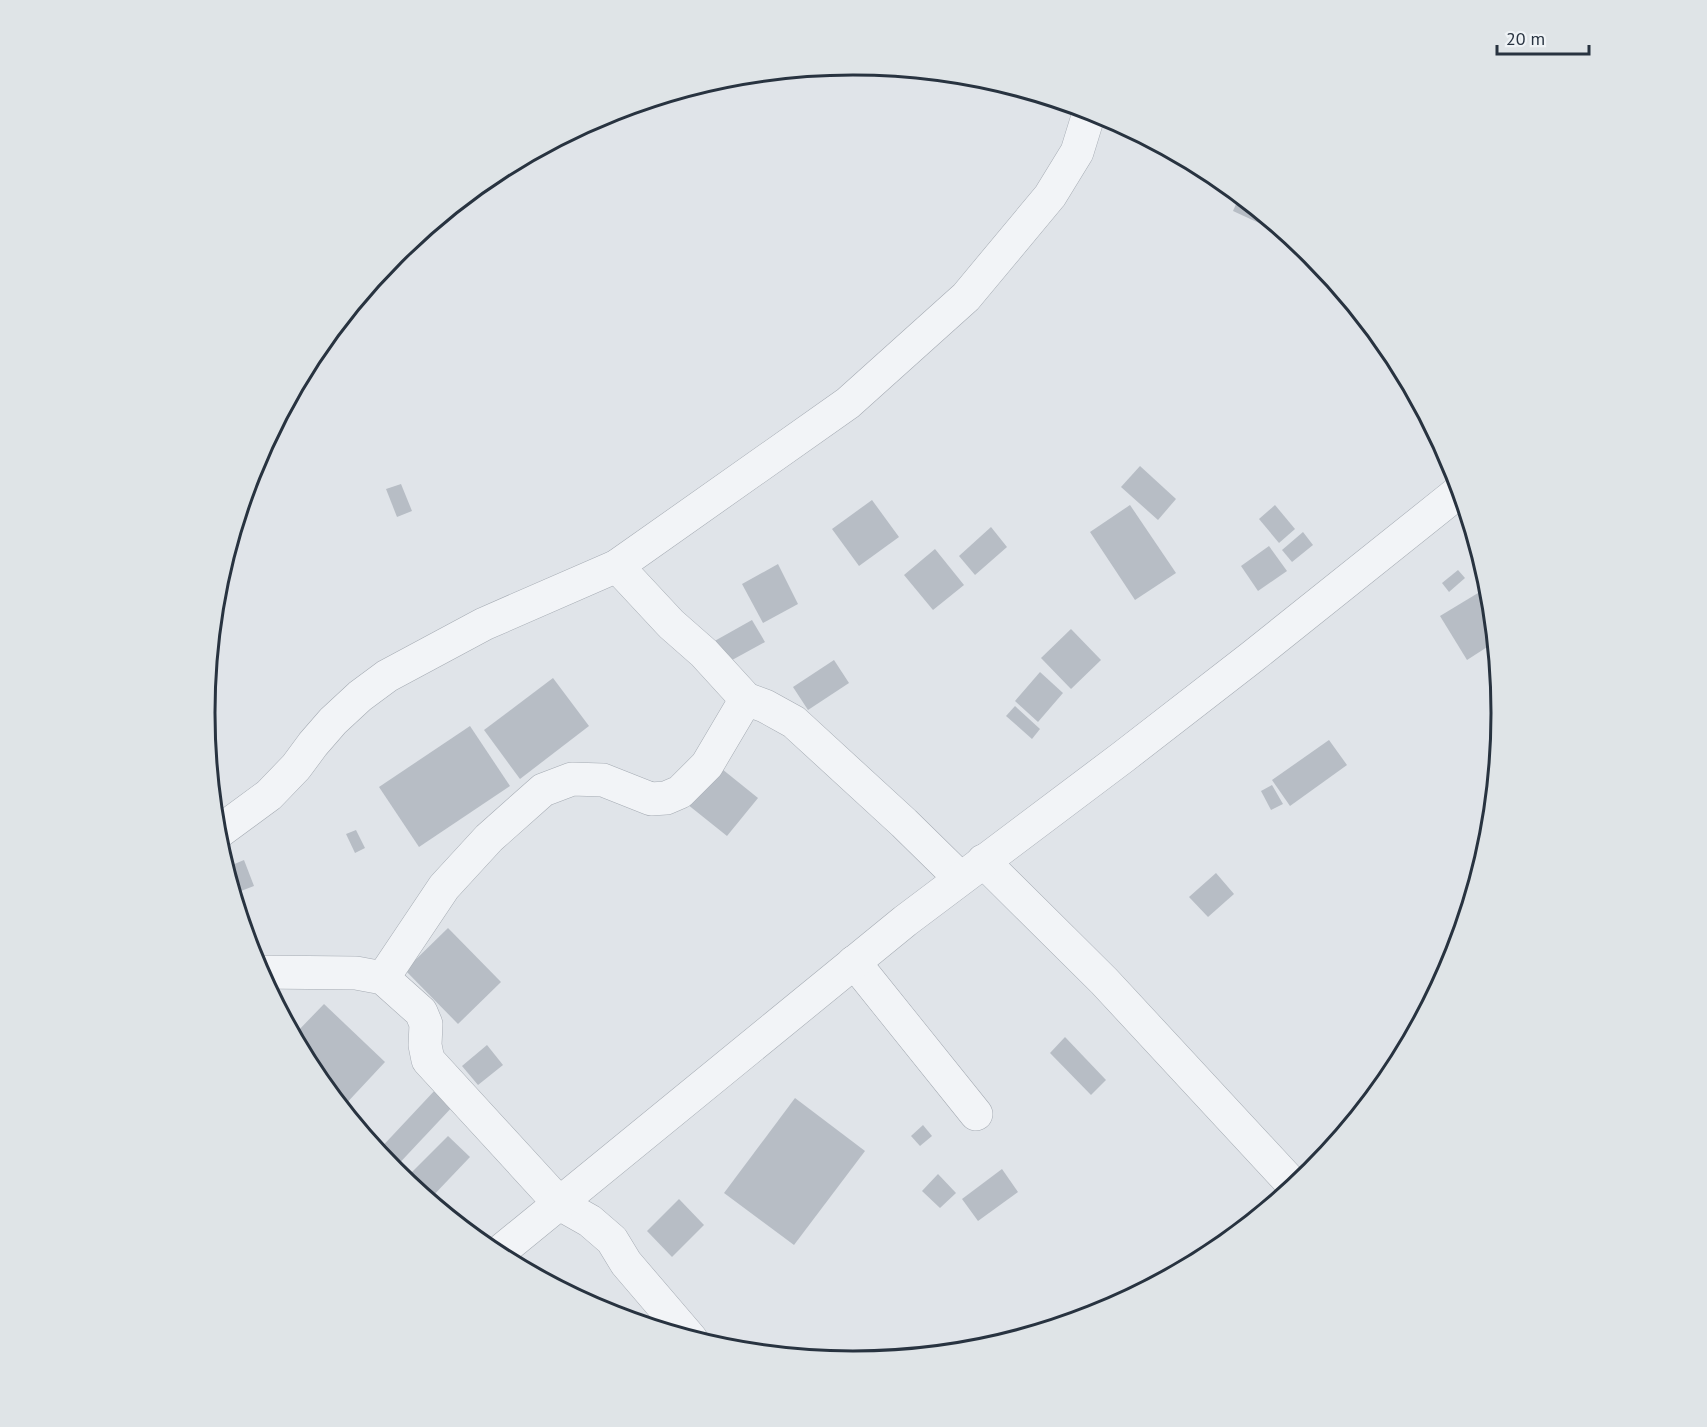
<svg xmlns="http://www.w3.org/2000/svg" width="1707" height="1427" viewBox="0 0 1707 1427" font-family="'PT Sans',sans-serif">
<style>
.building{fill:#b7bdc5}
.lines{fill:none;stroke-linecap:round;stroke-linejoin:round}
.minor-casing{stroke:#a5abb3;stroke-width:34}
.tertiary-casing{stroke:#a5abb3;stroke-width:34}
.minor{stroke:#f2f4f7;stroke-width:33}
.tertiary{stroke:#f2f4f7;stroke-width:33}
.rim{fill:none;stroke:#283340;stroke-width:3}
</style>
<rect width="100%" height="100%" fill="#e0e4e9"/>
<g class="building">
<path d="M1240,195L1286,233L1285,235L1233,211Z"/>
<path d="M1140,466L1176,499L1158,520L1121,487Z"/>
<path d="M401,484L412,511L397,517L386,489Z"/>
<path d="M872,500L899,537L859,566L832,529Z"/>
<path d="M1130,505L1176,573L1135,600L1090,532Z"/>
<path d="M1275,505L1295,529L1279,543L1259,519Z"/>
<path d="M991,527L1007,547L975,575L959,556Z"/>
<path d="M1303,532L1313,545L1292,562L1282,550Z"/>
<path d="M1269,546L1287,571L1258,591L1241,566Z"/>
<path d="M935,549L964,585L933,610L904,575Z"/>
<path d="M778,564L798,604L763,623L742,584Z"/>
<path d="M1458,570L1465,578L1449,592L1442,583Z"/>
<path d="M1483,590L1492,606L1495,642L1467,660L1440,616Z"/>
<path d="M752,620L765,642L723,665L711,643Z"/>
<path d="M1071,629L1101,660L1071,689L1041,658Z"/>
<path d="M834,660L849,683L808,710L793,687Z"/>
<path d="M1040,672L1063,693L1038,722L1015,701Z"/>
<path d="M553,678L589,726L520,779L484,730Z"/>
<path d="M1015,706L1040,729L1032,739L1006,716Z"/>
<path d="M470,726L510,786L419,847L379,787Z"/>
<path d="M1329,740L1347,765L1290,806L1272,780Z"/>
<path d="M717,765L758,798L727,836L687,804Z"/>
<path d="M1272,785L1283,804L1271,810L1261,791Z"/>
<path d="M356,830L365,848L355,853L346,834Z"/>
<path d="M244,860L254,886L233,894L225,868Z"/>
<path d="M1216,873L1234,894L1208,917L1189,897Z"/>
<path d="M448,928L501,982L458,1024L405,970Z"/>
<path d="M324,1004L385,1062L342,1108L314,1074L293,1036Z"/>
<path d="M1065,1037L1106,1080L1091,1095L1050,1053Z"/>
<path d="M487,1045L503,1065L478,1085L462,1066Z"/>
<path d="M437,1088L454,1105L393,1170L377,1152Z"/>
<path d="M795,1098L865,1151L794,1245L724,1193Z"/>
<path d="M923,1125L932,1136L920,1146L911,1136Z"/>
<path d="M448,1136L470,1157L429,1200L404,1180Z"/>
<path d="M1002,1169L1018,1192L978,1221L962,1199Z"/>
<path d="M938,1174L956,1193L940,1208L922,1191Z"/>
<path d="M679,1199L704,1225L672,1257L647,1231Z"/>
</g>
<g class="lines">
<defs>
<g id="minor">
<path d="M617,566L671,624L704,653L746,699L765,706L794,722L904,823L960,878"/>
<path d="M216,834L269,795L296,767L313,744L333,721L360,696L387,676L484,624L617,566L848,403L966,297L1050,196L1077,152L1090,110"/>
<path d="M983,861L1104,981L1295,1187"/>
<path d="M854,962L976,1114"/>
<path d="M259,972L356,973L383,978L421,1012L426,1024L425,1045L428,1060L560,1204L590,1221L612,1240L626,1263L691,1339"/>
<path d="M383,978L444,887L489,838L543,790L572,779L603,780L651,799L666,798L680,792L707,765L746,699"/>
</g>
<path id="tertiary" d="M496,1255L905,921L1123,757L1252,657L1461,490"/>
</defs>
<use href="#minor" class="minor-casing"/>
<use href="#tertiary" class="tertiary-casing"/>
<use href="#minor" class="minor"/>
<use href="#tertiary" class="tertiary"/>
</g>
<path d="M0 0H1707V1427H0ZM215 713a638 638 0 1 1 1276 0a638 638 0 1 1-1276 0Z" fill="#dfe4e7" fill-rule="evenodd"/>
<path class="rim" d="M215 713a638 638 0 1 1 1276 0a638 638 0 1 1-1276 0Z"/>
<path d="M1497 45v9h92v-9" fill="none" stroke="#283340" stroke-width="3"/>
<text x="1506" y="45" font-size="18" fill="#283340" stroke="#eff3f6" stroke-width="4.5" paint-order="stroke">20 m</text>
</svg>
